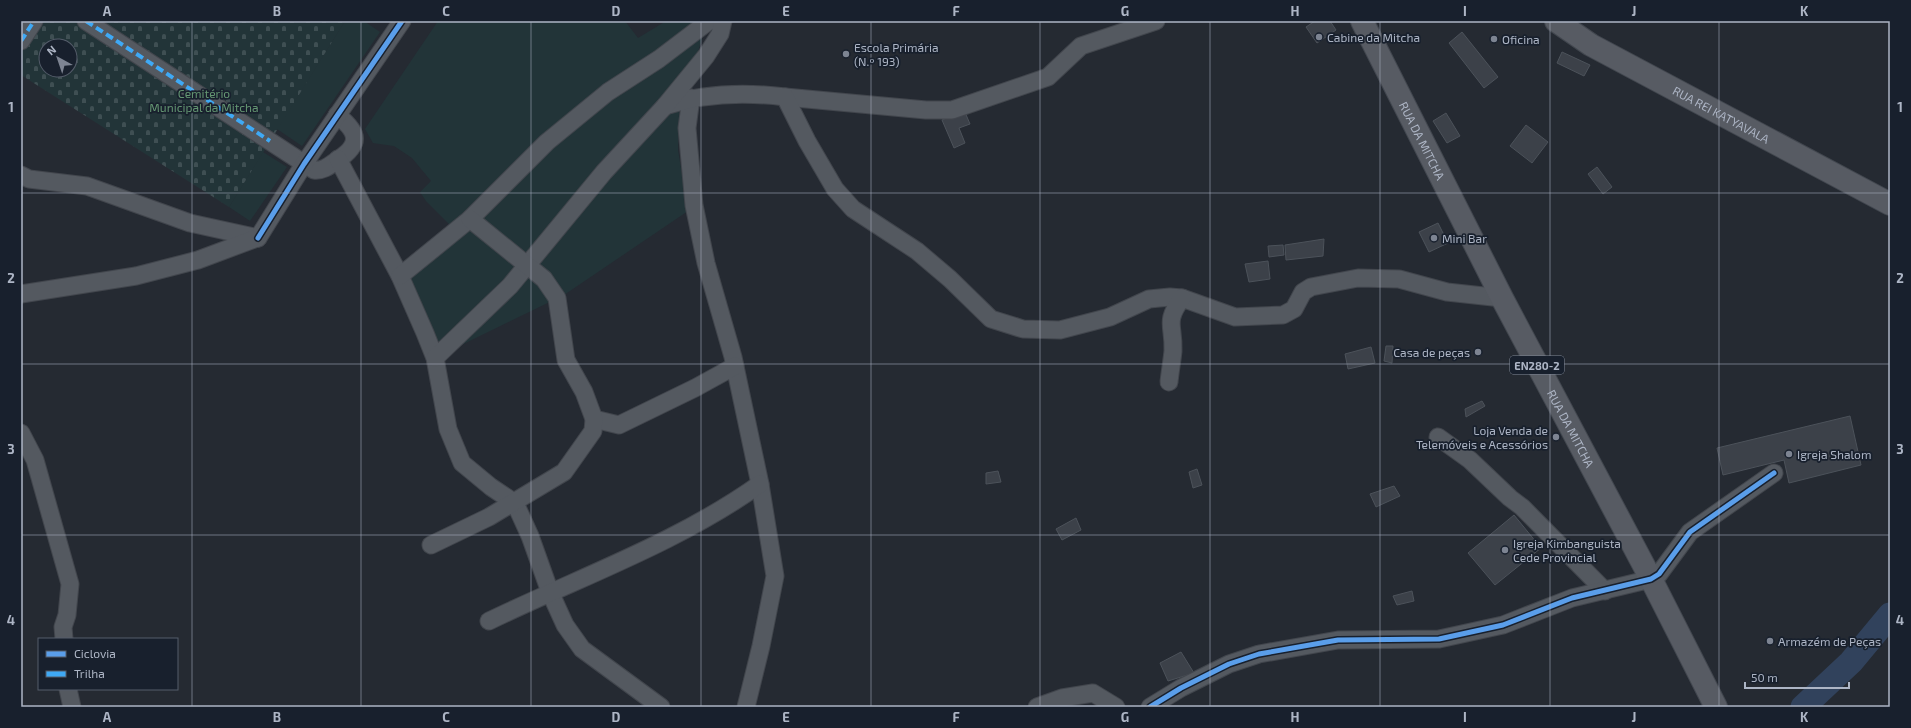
<svg xmlns="http://www.w3.org/2000/svg" width="1911" height="728" viewBox="0 0 1911 728" font-family="'Exo 2',sans-serif">
<style>
.green{fill:#223438}
.cemetery{fill:url(#cemetery-stones);fill-rule:evenodd}
.lines{fill:none;stroke-linecap:round;stroke-linejoin:round}
.river{stroke:#31425c;stroke-width:25}
.building{fill:#3c4149;stroke:#4c525a}
.minor-casing{stroke:#42464d;stroke-width:19}
.major-casing{stroke:#42474f;stroke-width:24}
.minor{stroke:#545960;stroke-width:17}
.major{stroke:#575b63;stroke-width:22}
.quiet{stroke:#3fa9f5;stroke-width:4;stroke-dasharray:8 4;stroke-linecap:butt}
.cycleway-casing{stroke:#18202d;stroke-width:8}
.cycleway{stroke:#5a9eea;stroke-width:5}
.grid{fill:none;stroke:#adb5c5;stroke-width:1;stroke-opacity:0.55}
.poi-dot{fill:#7d8492;stroke:#18202d;stroke-width:1.5}
.labels{text-anchor:middle;dominant-baseline:central;stroke-width:3.5;stroke-linejoin:round;paint-order:stroke}
.shield{fill:#18202d;stroke:#808897;stroke-width:1}
.shield-label{font-size:11px;font-weight:bold;fill:#adb5c5}
.poi-label{font-size:12px;fill:#adb5c5;stroke:#18202d;text-anchor:start}
.park-label{font-size:12px;fill:#649672;stroke:#18202d}
.street-label{font-size:12px;fill:#adb5c5;stroke:#18202d}
.neatline{fill:none;stroke:#adb5c5;stroke-width:1.5}
.grid-label{font-size:13px;text-anchor:middle;font-weight:bold;fill:#adb5c5}
</style>
<defs>
<pattern id="cemetery-stones" width="16" height="16" patternUnits="userSpaceOnUse"><rect width="16" height="16" fill="#223438"/><path d="M2 7V4a2 2 0 0 1 4 0v3zM10 15v-3a2 2 0 0 1 4 0v3z" fill="#3f4f53"/></pattern>
</defs>
<rect width="100%" height="100%" fill="#252a32"/>
<g class="green">
<path d="M345,21H364L380,32L302,146L277,129Z"/>
<path d="M438,21H625L638,38L666,21H704L705,29L679,114L678,150L688,211L564,295L435,358L400,276L451,226L426,201L420,192L431,181L412,158L394,146L373,143L365,129Z"/>
<path d="M263,152L287,167L250,221L229,207Z"/>
</g>
<path class="cemetery" d="M21,21H345L229,207L21,75ZM46,46H70V70H46Z"/>
<g class="lines">
<path class="river" d="M1803,707L1851,662L1890,615"/>
</g>
<g class="building">
<path d="M1315,21H1330L1336,30L1317,43L1306,27Z"/>
<path d="M1462,32L1498,77L1484,88L1449,43Z"/>
<path d="M1562,52L1590,65L1584,76L1557,63Z"/>
<path d="M964,110L970,124L959,128L965,143L954,148L942,120Z"/>
<path d="M1446,113L1460,136L1447,143L1433,121Z"/>
<path d="M1526,125L1548,142L1532,163L1510,146Z"/>
<path d="M1597,167L1612,187L1603,194L1588,174Z"/>
<path d="M1438,223L1448,243L1429,252L1419,232Z"/>
<path d="M1324,239L1323,256L1286,260L1285,245Z"/>
<path d="M1283,245L1284,255L1269,257L1268,246Z"/>
<path d="M1268,261L1270,279L1249,282L1245,264Z"/>
<path d="M1386,346H1393L1392,363L1384,361Z"/>
<path d="M1371,347L1375,363L1348,369L1345,354Z"/>
<path d="M1482,401L1485,406L1466,417L1465,409Z"/>
<path d="M1850,416L1861,465L1789,483L1784,460L1723,475L1717,448Z"/>
<path d="M1197,469L1202,485L1193,488L1189,472Z"/>
<path d="M998,471L1001,482L986,484V473Z"/>
<path d="M1394,486L1400,496L1376,507L1370,494Z"/>
<path d="M1514,515L1541,548L1495,585L1468,553Z"/>
<path d="M1076,518L1081,530L1062,540L1056,529Z"/>
<path d="M1412,591L1414,601L1397,605L1393,596Z"/>
<path d="M1181,652L1194,673L1168,681L1160,663Z"/>
</g>
<g class="lines">
<defs>
<g id="minor">
<path d="M86,21L314,170C323,171 329,166 336,161C361,145 360,133 337,115"/>
<path d="M21,41L34,21"/>
<path d="M785,97L926,110H952L1048,77L1081,46L1156,21"/>
<path d="M691,98L687,128L694,205L706,263L733,357L760,484L775,576L761,646L746,707"/>
<path d="M665,106C704,93 745,92 785,97L807,141L835,189L853,209L917,251L950,279L991,319L1023,329L1060,330L1110,317L1149,299L1170,297L1182,298L1235,317L1283,315L1294,309L1303,292L1311,287L1358,278L1399,279L1447,292L1502,298"/>
<path d="M338,159L400,276L425,333L435,358L448,429L462,463L491,487L515,503L530,536L550,592L565,625L582,649L661,707"/>
<path d="M21,175L29,179L87,186L190,223L258,238"/>
<path d="M258,238L304,164L402,21"/>
<path d="M400,276L470,219L547,142L608,92L659,59L709,21"/>
<path d="M21,294L136,276L198,260L257,238"/>
<path d="M435,358L510,286L604,172L665,106L706,56L720,34L723,21"/>
<path d="M1169,382C1170,372 1172,361 1173,351C1174,324 1164,323 1182,298"/>
<path d="M594,419L619,425L695,388L735,366"/>
<path d="M21,433L35,460L70,584L67,615L63,627L64,639"/>
<path d="M1438,437L1470,460L1510,498L1522,507L1605,591"/>
<path d="M431,545L489,517L564,472L593,431L594,419L584,392L566,360L557,298L544,279L470,219"/>
<path d="M489,621C580,577 677,543 760,484"/>
<path d="M68,689L72,707"/>
<path d="M1037,707L1062,698L1093,693L1116,707"/>
<path d="M1150,707L1181,688L1229,664L1259,654L1338,640L1439,639L1503,625L1572,598L1651,579L1659,574L1690,532L1774,473"/>
</g>
<g id="major">
<path id="s1" d="M1362,21L1502,298L1651,579L1716,707"/>
<path id="s2" d="M1556,21L1591,45L1890,204"/>
</g>
</defs>
<use href="#minor" class="minor-casing"/>
<use href="#major" class="major-casing"/>
<use href="#minor" class="minor"/>
<use href="#major" class="major"/>
<g class="quiet">
<path d="M86,21L270,141"/>
<path d="M21,41L34,21"/>
</g>
<defs>
<g id="cycleway">
<path d="M258,238L304,164L402,21"/>
<path d="M1150,707L1181,688L1229,664L1259,654L1338,640L1439,639L1503,625L1572,598L1651,579L1659,574L1690,532L1774,473"/>
</g>
</defs>
<use href="#cycleway" class="cycleway-casing"/>
<use href="#cycleway" class="cycleway"/>
</g>
<path class="grid" d="M192,21V707M361,21V707M531,21V707M701,21V707M871,21V707M1040,21V707M1210,21V707M1380,21V707M1550,21V707M1719,21V707M21,193H1890M21,364H1890M21,535H1890"/>
<g class="poi-dot">
<circle cx="1319" cy="37" r="4"/>
<circle cx="1494" cy="39" r="4"/>
<circle cx="846" cy="54" r="4"/>
<circle cx="1434" cy="238" r="4"/>
<circle cx="1478" cy="352" r="4"/>
<circle cx="1556" cy="437" r="4"/>
<circle cx="1789" cy="454" r="4"/>
<circle cx="1505" cy="550" r="4"/>
<circle cx="1770" cy="641" r="4"/>
</g>
<g class="labels">
<rect class="shield" x="1510" y="356" width="54" height="18" rx="3"/>
<g class="shield-label">
<text x="1537" y="365">EN280-2</text>
</g>
<g class="poi-label">
<text x="1327" y="37">Cabine da Mitcha</text>
<text x="1502" y="39">Oficina</text>
<text x="854" y="47">Escola Primária<tspan x="854" dy="14">(N.º 193)</tspan></text>
<text x="1442" y="238">Mini Bar</text>
<text x="1470" y="352" text-anchor="end">Casa de peças</text>
<text x="1548" y="430" text-anchor="end">Loja Venda de<tspan x="1548" dy="14">Telemóveis e Acessórios</tspan></text>
<text x="1797" y="454">Igreja Shalom</text>
<text x="1513" y="543">Igreja Kimbanguista<tspan x="1513" dy="14">Cede Provincial</tspan></text>
<text x="1778" y="641">Armazém de Peças</text>
</g>
<g class="park-label">
<text x="204" y="93">Cemitério<tspan x="204" dy="14">Municipal da Mitcha</tspan></text>
</g>
<g class="street-label">
<text stroke="none"><textPath href="#s2" startOffset="190">RUA REI KATYAVALA</textPath></text>
<text stroke="none"><textPath href="#s1" startOffset="134">RUA DA MITCHA</textPath></text>
<text stroke="none"><textPath href="#s1" startOffset="458">RUA DA MITCHA</textPath></text>
</g>
</g>
<rect width="1911" height="728" fill="none" stroke="#18202d" stroke-width="44"/>
<rect x="38" y="638" width="140" height="52" fill="#18202d" stroke="#545c6a"/>
<rect x="46" y="651" width="20" height="6" fill="#5a9eea" stroke="#545c6a"/>
<text x="74" y="658" font-size="12" fill="#adb5c5">Ciclovia</text>
<rect x="46" y="671" width="20" height="6" fill="#3fa9f5" stroke="#545c6a"/>
<text x="74" y="678" font-size="12" fill="#adb5c5">Trilha</text>
<g transform="translate(58 58) rotate(320)"><circle r="19" fill="#18202d" stroke="#545c6a"/>
<path d="M0-3L7 15L0 10L-7 15Z" fill="#7d8492"/>
<text y="-6" font-size="11" font-weight="bold" text-anchor="middle" fill="#adb5c5">N</text>
</g>
<path d="M1745 682v6h104v-6" fill="none" stroke="#adb5c5" stroke-width="2"/>
<text x="1751" y="682" font-size="12" fill="#adb5c5" stroke="#18202d" stroke-width="3" paint-order="stroke">50 m</text>
<rect x="22" y="22" width="1867" height="684" class="neatline"/>
<g class="grid-label">
<text x="107" y="16">A</text>
<text x="277" y="16">B</text>
<text x="446" y="16">C</text>
<text x="616" y="16">D</text>
<text x="786" y="16">E</text>
<text x="956" y="16">F</text>
<text x="1125" y="16">G</text>
<text x="1295" y="16">H</text>
<text x="1465" y="16">I</text>
<text x="1634" y="16">J</text>
<text x="1804" y="16">K</text>
<text x="11" y="112">1</text>
<text x="1900" y="112">1</text>
<text x="11" y="283">2</text>
<text x="1900" y="283">2</text>
<text x="11" y="454">3</text>
<text x="1900" y="454">3</text>
<text x="11" y="625">4</text>
<text x="1900" y="625">4</text>
<text x="107" y="722">A</text>
<text x="277" y="722">B</text>
<text x="446" y="722">C</text>
<text x="616" y="722">D</text>
<text x="786" y="722">E</text>
<text x="956" y="722">F</text>
<text x="1125" y="722">G</text>
<text x="1295" y="722">H</text>
<text x="1465" y="722">I</text>
<text x="1634" y="722">J</text>
<text x="1804" y="722">K</text>
</g>
</svg>
